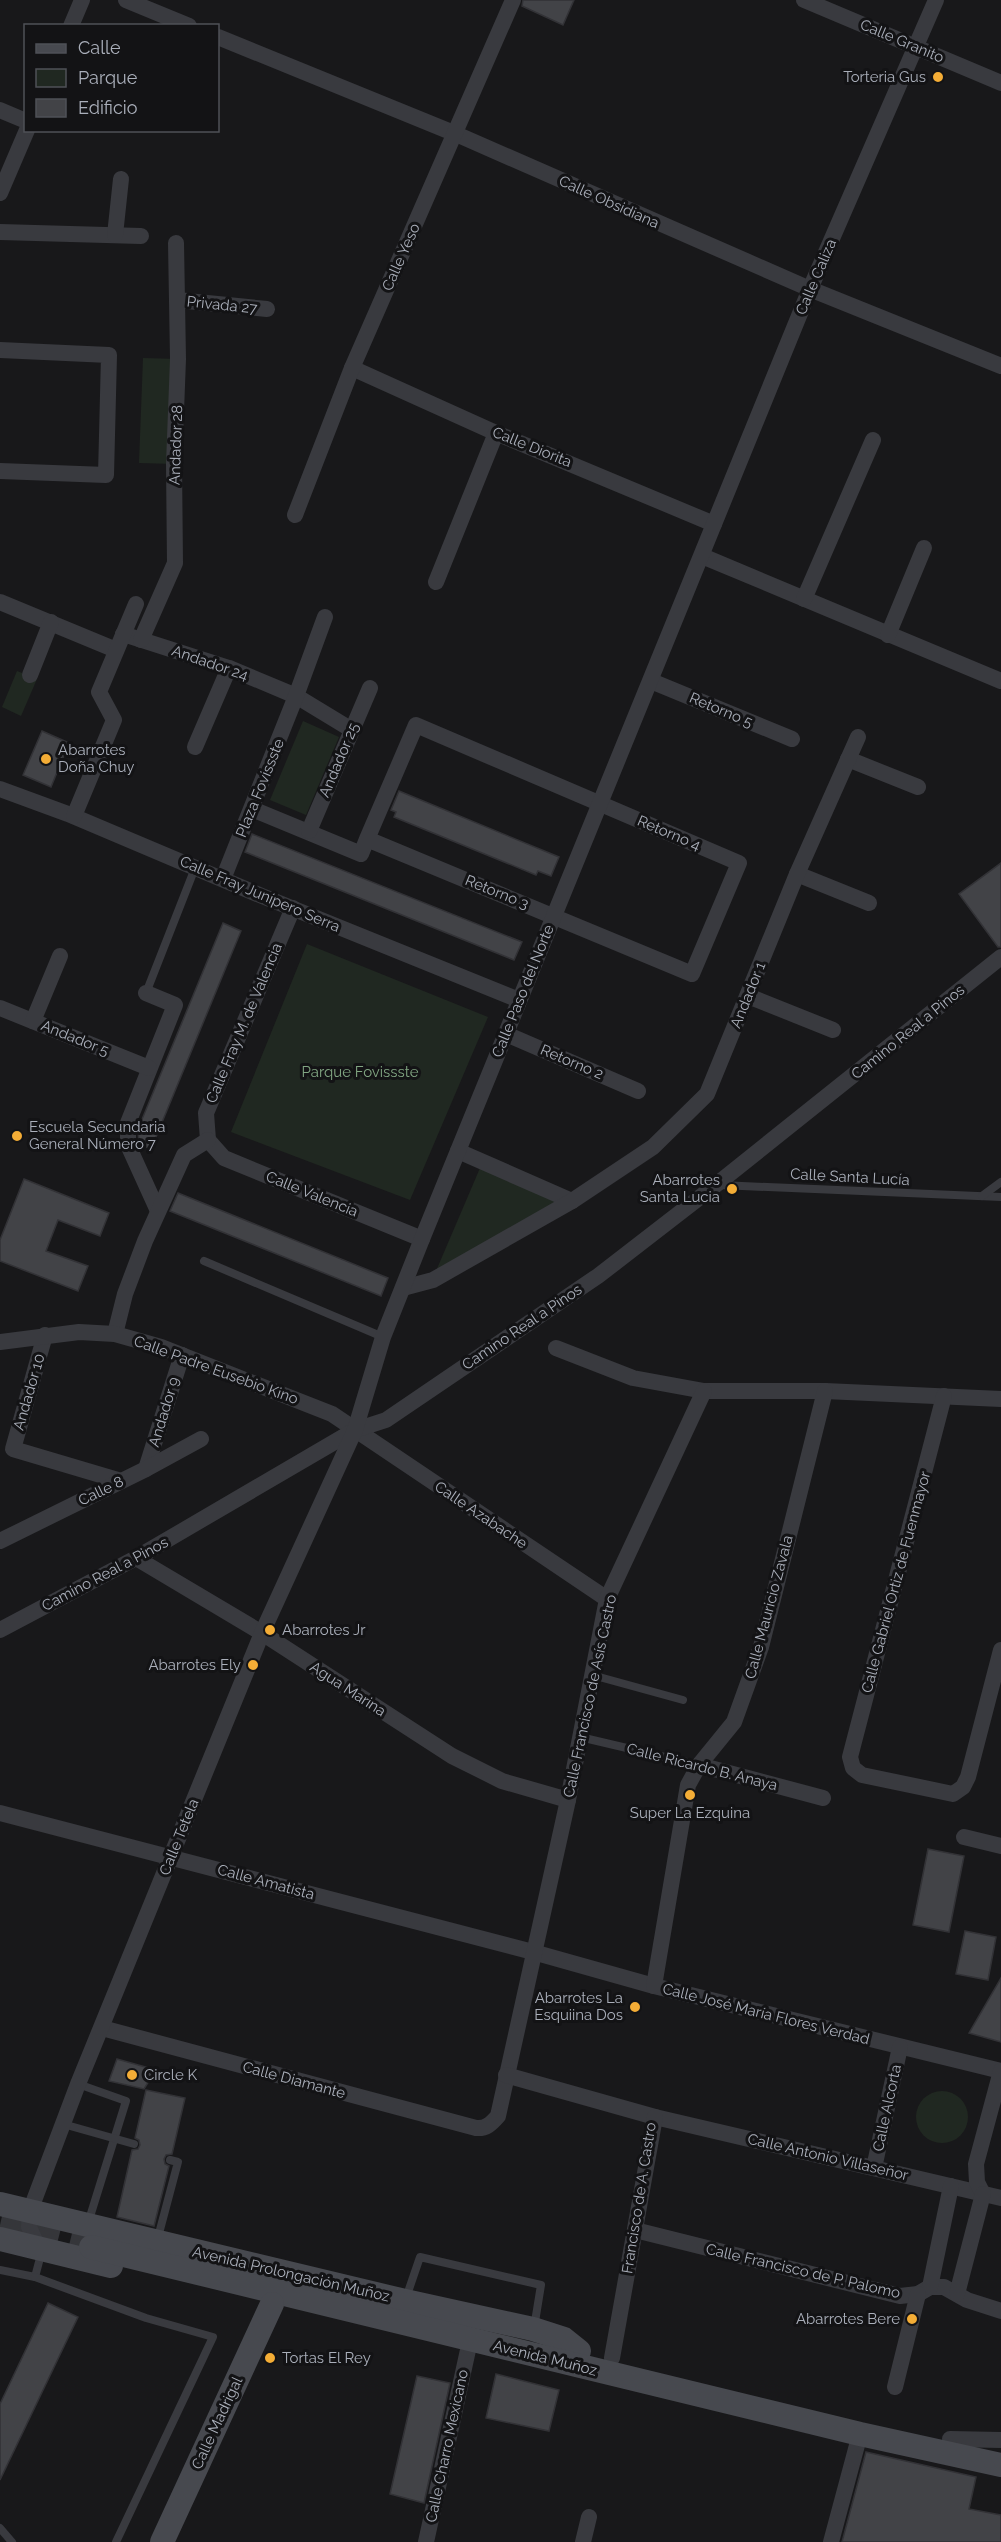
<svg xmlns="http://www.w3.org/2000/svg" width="1001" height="2542" viewBox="0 0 1001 2542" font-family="Raleway,sans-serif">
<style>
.green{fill:#202821}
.building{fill:#424347;stroke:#323236;stroke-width:1.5}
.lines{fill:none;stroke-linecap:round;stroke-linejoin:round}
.secondary-tunnel{stroke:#35363a;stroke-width:24;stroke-dasharray:24 12;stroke-linecap:butt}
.lane{stroke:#393a3f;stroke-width:8}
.street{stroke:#393a3f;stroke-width:16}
.secondary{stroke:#47494f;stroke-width:24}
.poi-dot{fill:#f4ad36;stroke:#131315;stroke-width:2}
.labels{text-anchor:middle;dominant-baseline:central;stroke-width:6;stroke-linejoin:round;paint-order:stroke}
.street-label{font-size:15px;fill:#aaafba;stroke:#131315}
.poi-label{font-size:15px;fill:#aaafba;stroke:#131315;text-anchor:end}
.park-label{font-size:15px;fill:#81a582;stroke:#131315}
</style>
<rect width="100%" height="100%" fill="#18181a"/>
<g class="green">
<path d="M143,358L178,359L174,464L139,463Z"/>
<path d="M17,671L37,679L21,716L2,707Z"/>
<path d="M303,721L339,737L306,815L270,800Z"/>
<path d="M307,944L488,1017L410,1200L231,1132Z"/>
<path d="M480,1168L559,1202L436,1271Z"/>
<circle cx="942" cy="2117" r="26"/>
</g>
<g class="building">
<path d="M523,0H574L563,25L522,6Z"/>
<path d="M42,731L69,743L51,787L23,775Z"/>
<path d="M399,791L559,857L551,876L538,871L536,875L394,817L396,812L391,810Z"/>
<path d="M252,834L522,942L514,960L245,852Z"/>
<path d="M1001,863V947H998L959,894Z"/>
<path d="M223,923L241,931L151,1149L139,1144L138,1129Z"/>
<path d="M24,1179L109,1213L100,1236L58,1220L46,1251L88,1266L78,1291L0,1261V1240Z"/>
<path d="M178,1193L388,1278L381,1296L170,1211Z"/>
<path d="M928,1849L964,1856L949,1932L913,1925Z"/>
<path d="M965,1931L996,1937L988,1980L956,1974Z"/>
<path d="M1001,1978V2042L969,2033Z"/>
<path d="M117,2059L156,2070L144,2089L109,2081Z"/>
<path d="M146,2090L185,2098L172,2154L166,2155L164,2159L165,2164L169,2166L154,2226L117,2217L132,2150L138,2149L140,2145L139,2140L135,2138Z"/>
<path d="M48,2303L78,2317L0,2480V2404Z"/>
<path d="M496,2374L559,2390L549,2431L486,2418Z"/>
<path d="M417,2376L450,2383L424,2503L390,2494Z"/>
<path d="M866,2452L976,2477L969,2509L1001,2515V2542H842Z"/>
</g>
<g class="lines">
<g class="secondary-tunnel">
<path d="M0,2225L53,2237"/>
<path d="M37,2225L93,2239"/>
</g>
<g class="lane">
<path d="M146,993L195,868"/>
<path d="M720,1185L1001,1197"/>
<path d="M982,1196L1001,1182"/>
<path d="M204,1261L383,1337"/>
<path d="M592,1675L683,1700"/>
<path d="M580,1737L699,1765"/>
<path d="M78,2084L126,2101L88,2223"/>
<path d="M63,2124L134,2144"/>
<path d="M157,2241L178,2162L170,2160"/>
<path d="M0,2270L35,2277L40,2258V2251"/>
<path d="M35,2277L146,2318L213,2337L116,2542"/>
<path d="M406,2298L420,2257L541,2285L534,2328"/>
<path d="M0,2528L12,2542"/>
</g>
<g class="street">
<path d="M126,0L189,26"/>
<path d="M804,0L1001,83"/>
<path d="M71,26L82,0"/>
<path d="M218,37L456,134L810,289L1001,366"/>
<path d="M0,110L26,121"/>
<path d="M0,193L27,130"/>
<path d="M0,232L141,236"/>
<path d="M115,235L121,179"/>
<path d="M177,300L267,309"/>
<path d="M0,350L109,355L106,475L0,471"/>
<path d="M352,368L496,433L714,524"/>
<path d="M295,515L352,368L513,0"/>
<path d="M702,556L1001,681"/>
<path d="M436,582L496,433"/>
<path d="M804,599L873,440"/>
<path d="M0,602L116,650"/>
<path d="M123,634L229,668L296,696L352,730"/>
<path d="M888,635L924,548"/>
<path d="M141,640L175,563L174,464L178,359L176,243"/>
<path d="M30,675L51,622"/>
<path d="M651,681L792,739"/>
<path d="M195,747L229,668"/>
<path d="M848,759L918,787"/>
<path d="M0,789L68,814L262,896L519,1000"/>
<path d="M252,809L361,854L367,839L416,725L739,863L692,974L367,839"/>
<path d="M74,816L114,720L99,692L136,604"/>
<path d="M309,831L370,688"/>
<path d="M797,874L869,903"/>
<path d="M223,879L296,696L325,617"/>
<path d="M146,993L175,1005L128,1123V1145L158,1211"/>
<path d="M748,996L833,1030"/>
<path d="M0,1008L149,1068"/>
<path d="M33,1021L60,956"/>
<path d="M506,1034L638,1091"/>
<path d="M208,1140L206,1113L293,908"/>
<path d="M208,1140L224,1158L422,1239"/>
<path d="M458,1151L572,1201"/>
<path d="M403,1288L433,1280L572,1201L653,1147L707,1094L797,874L858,737"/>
<path d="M115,1334L125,1294L145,1241L184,1155L208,1140"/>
<path d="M45,1335L13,1449L121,1481"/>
<path d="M0,1342L79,1332L115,1334L161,1347L332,1414L607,1599"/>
<path d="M556,1348L633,1378L704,1391H825L1001,1399"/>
<path d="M944,1396L850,1757L853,1768L862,1775L953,1794L963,1787L968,1777L1001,1650"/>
<path d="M146,1469L182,1355"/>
<path d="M0,1541L146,1469L201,1439"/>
<path d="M136,1558L262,1633L452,1756L502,1781L568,1800"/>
<path d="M0,1630L136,1558L355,1430L386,1420L598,1276L717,1184L1001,957"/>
<path d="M699,1765L823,1798"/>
<path d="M0,1813L533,1952L654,1986L1001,2071"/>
<path d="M964,1837L1001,1846"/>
<path d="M654,1986L688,1785L699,1765L734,1722L761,1647L825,1391"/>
<path d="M102,2028L476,2128C486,2129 491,2124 498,2116L568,1800L607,1599L704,1391"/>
<path d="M506,2075L655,2117L1001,2198"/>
<path d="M874,2168L900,2047"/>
<path d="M983,2194L977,2182L976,2164L1001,2071"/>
<path d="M635,2230L900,2296L918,2294L930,2287H944L967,2300L1001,2311"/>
<path d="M39,2249L29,2227L30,2211L78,2084L262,1633L355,1430L383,1337L422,1239L810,289L936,0"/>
<path d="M930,2287L951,2186"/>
<path d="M957,2294L983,2194"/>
<path d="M612,2358L655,2117"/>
<path d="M895,2387L918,2294"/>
<path d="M950,2439L1001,2440"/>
<path d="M426,2542L468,2350"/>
<path d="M583,2542L589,2517"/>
<path d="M831,2542L860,2434"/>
</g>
<g class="secondary">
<path d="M0,2204L405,2301L533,2329L564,2339L579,2351"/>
<path d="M0,2239L111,2266"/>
<path d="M91,2247L860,2434L1001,2465"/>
<path d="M162,2542L272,2304"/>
</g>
</g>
<g class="poi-dot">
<circle cx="938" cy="77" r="6"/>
<circle cx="46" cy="759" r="6"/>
<circle cx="17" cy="1136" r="6"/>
<circle cx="732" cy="1189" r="6"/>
<circle cx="270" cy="1630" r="6"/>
<circle cx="253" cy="1665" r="6"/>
<circle cx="690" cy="1795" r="6"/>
<circle cx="635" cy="2007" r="6"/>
<circle cx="132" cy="2075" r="6"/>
<circle cx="912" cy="2319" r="6"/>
<circle cx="270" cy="2358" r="6"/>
</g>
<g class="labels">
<g class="street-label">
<text transform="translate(902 41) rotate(23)">Calle Granito</text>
<text transform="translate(609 202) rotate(24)">Calle Obsidiana</text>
<text transform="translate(401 257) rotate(-66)">Calle Yeso</text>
<text transform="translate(816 277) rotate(-67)">Calle Caliza</text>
<text transform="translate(222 305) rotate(6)">Privada 27</text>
<text transform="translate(176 445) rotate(-88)">Andador 28</text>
<text transform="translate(532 447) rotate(22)">Calle Diorita</text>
<text transform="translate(210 663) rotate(19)">Andador 24</text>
<text transform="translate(721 710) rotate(23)">Retorno 5</text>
<text transform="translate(339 760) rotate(-67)">Andador 25</text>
<text transform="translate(260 788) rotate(-68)">Plaza Fovissste</text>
<text transform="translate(669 833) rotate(23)">Retorno 4</text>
<text transform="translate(497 892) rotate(22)">Retorno 3</text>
<text transform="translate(260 894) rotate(23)">Calle Fray Junípero Serra</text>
<text transform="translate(523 991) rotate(-68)">Calle Paso del Norte</text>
<text transform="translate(748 995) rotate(-68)">Andador 1</text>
<text transform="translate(244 1023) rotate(-67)">Calle Fray M. de Valencia</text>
<text transform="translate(908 1032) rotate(-39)">Camino Real a Pinos</text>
<text transform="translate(75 1038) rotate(22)">Andador 5</text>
<text transform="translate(572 1062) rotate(23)">Retorno 2</text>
<text transform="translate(850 1177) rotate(3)">Calle Santa Lucía</text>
<text transform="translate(312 1194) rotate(22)">Calle Valencia</text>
<text transform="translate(522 1327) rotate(-34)">Camino Real a Pinos</text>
<text transform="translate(216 1370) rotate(20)">Calle Padre Eusebio Kino</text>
<text transform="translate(29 1392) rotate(-74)">Andador 10</text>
<text transform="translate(164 1412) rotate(-73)">Andador 9</text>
<text transform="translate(101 1491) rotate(-26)">Calle 8</text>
<text transform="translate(481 1515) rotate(34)">Calle Azabache</text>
<text transform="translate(105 1574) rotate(-28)">Camino Real a Pinos</text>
<text transform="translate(896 1582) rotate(-75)">Calle Gabriel Ortiz de Fuenmayor</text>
<text transform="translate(769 1607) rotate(-75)">Calle Mauricio Zavala</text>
<text transform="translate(348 1689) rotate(33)">Agua Marina</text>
<text transform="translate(590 1696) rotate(-78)">Calle Francisco de Asís Castro</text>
<text transform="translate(702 1767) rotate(14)">Calle Ricardo B. Anaya</text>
<text transform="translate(179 1837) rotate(-68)">Calle Tetela</text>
<text transform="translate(266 1882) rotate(15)">Calle Amatista</text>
<text transform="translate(766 2014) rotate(14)">Calle José María Flores Verdad</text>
<text transform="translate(294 2080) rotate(15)">Calle Diamante</text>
<text transform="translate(887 2108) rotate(-78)">Calle Alcorta</text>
<text transform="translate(828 2157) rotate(13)">Calle Antonio Villaseñor</text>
<text transform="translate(639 2198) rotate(-81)">Francisco de A. Castro</text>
<text transform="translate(803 2271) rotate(13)">Calle Francisco de P. Palomo</text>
<text transform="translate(291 2274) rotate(13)">Avenida Prolongación Muñoz</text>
<text transform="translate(545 2358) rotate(14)">Avenida Muñoz</text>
<text transform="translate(217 2423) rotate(-65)">Calle Madrigal</text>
<text transform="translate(447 2446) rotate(-78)">Calle Charro Mexicano</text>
</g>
<g class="poi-label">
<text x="926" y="77">Torteria Gus</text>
<text x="58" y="750" text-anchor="start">Abarrotes<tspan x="58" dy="17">Doña Chuy</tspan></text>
<text x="29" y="1127" text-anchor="start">Escuela Secundaria<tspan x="29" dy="17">General Número 7</tspan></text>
<text x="720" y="1180">Abarrotes<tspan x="720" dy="17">Santa Lucia</tspan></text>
<text x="282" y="1630" text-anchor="start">Abarrotes Jr</text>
<text x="241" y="1665">Abarrotes Ely</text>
<text x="690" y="1813" text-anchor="middle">Super La Ezquina</text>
<text x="623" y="1998">Abarrotes La<tspan x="623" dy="17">Esquiina Dos</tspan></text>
<text x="144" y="2075" text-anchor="start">Circle K</text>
<text x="900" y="2319">Abarrotes Bere</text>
<text x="282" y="2358" text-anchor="start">Tortas El Rey</text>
</g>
<g class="park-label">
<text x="360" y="1072">Parque Fovissste</text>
</g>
</g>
<rect x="24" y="24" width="195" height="108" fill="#131315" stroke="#4f5157" stroke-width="1.5"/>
<rect x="36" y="44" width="30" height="9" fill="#47494f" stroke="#4f5157" stroke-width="1.5"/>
<text x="78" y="54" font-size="18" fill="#aaafba">Calle</text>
<rect x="36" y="69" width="30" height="18" fill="#202821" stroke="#4f5157" stroke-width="1.5"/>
<text x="78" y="84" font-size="18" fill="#aaafba">Parque</text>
<rect x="36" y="99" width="30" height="18" fill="#424347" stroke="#4f5157" stroke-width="1.5"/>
<text x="78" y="114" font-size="18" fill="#aaafba">Edificio</text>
</svg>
